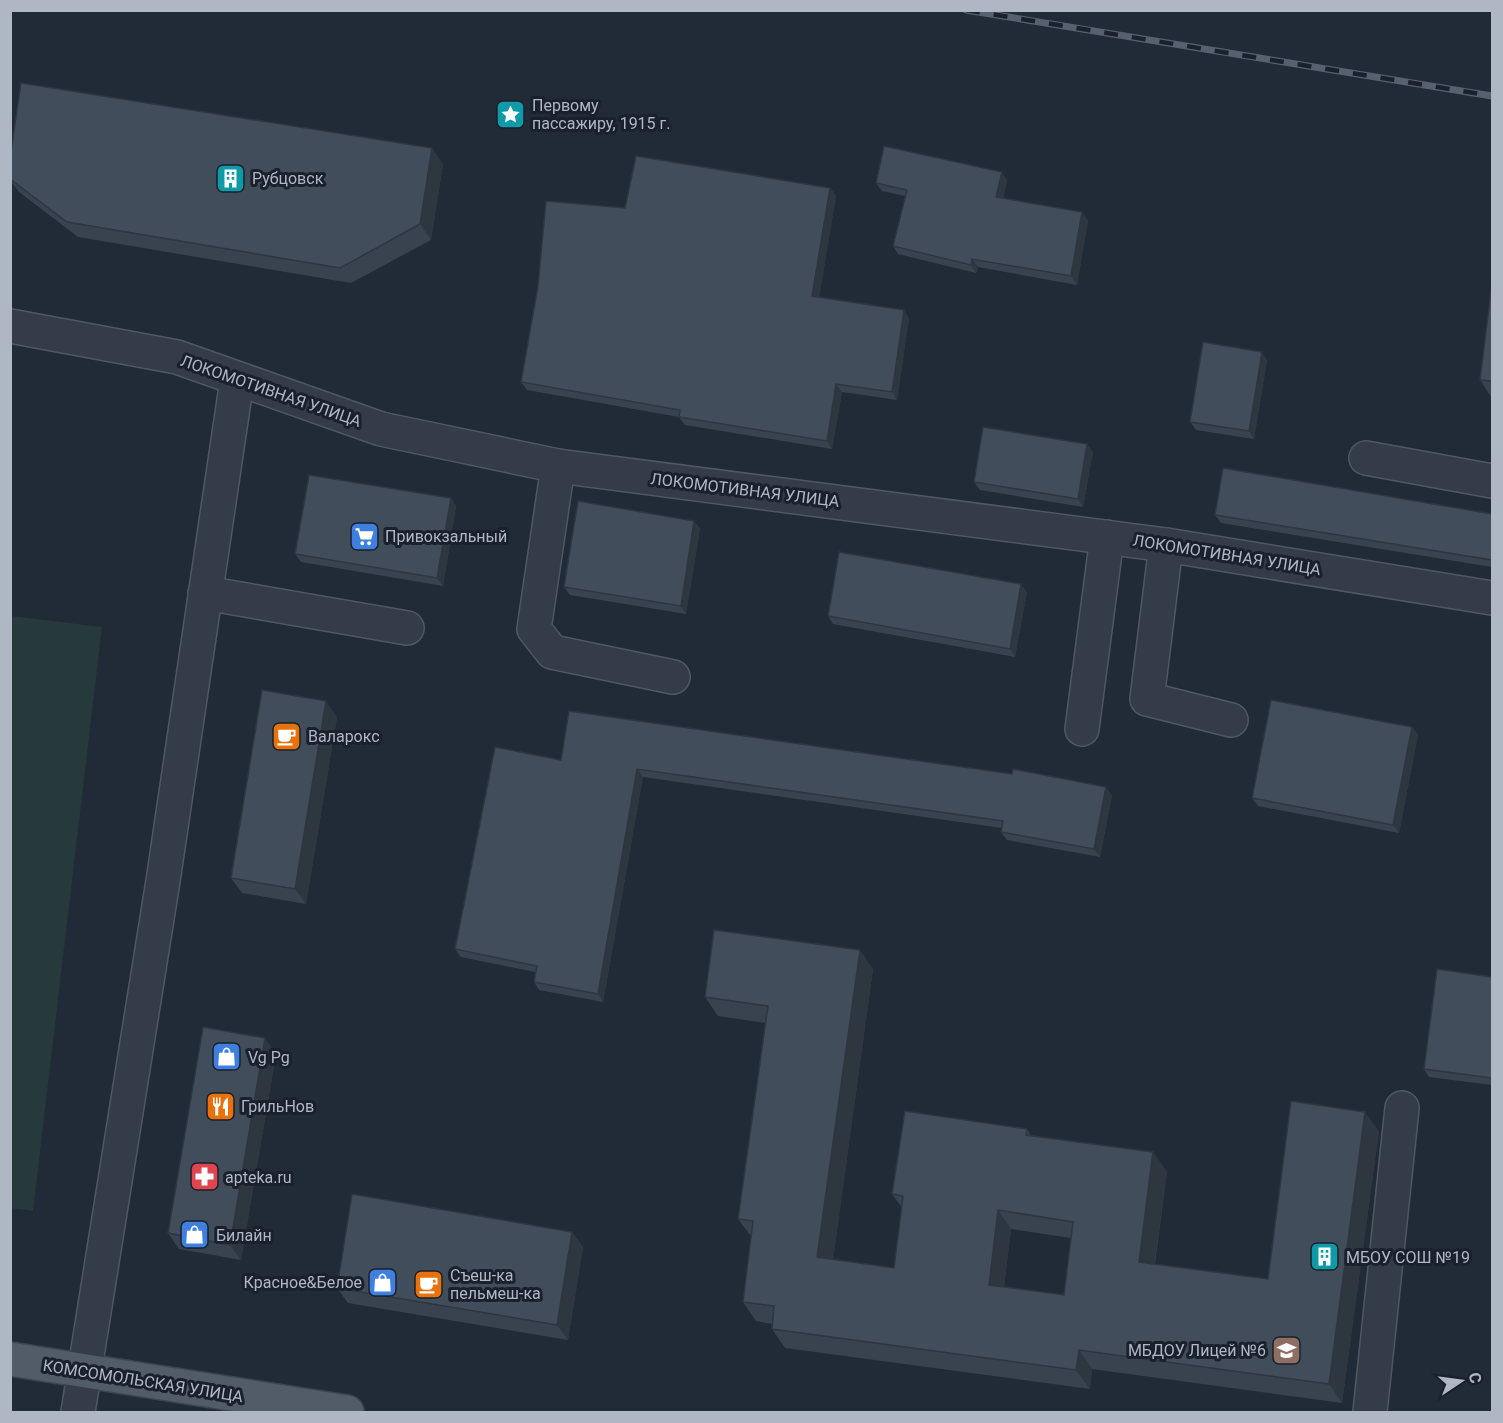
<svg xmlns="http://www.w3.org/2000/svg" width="1503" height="1423" viewBox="0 0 1503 1423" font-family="Roboto,sans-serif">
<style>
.green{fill:#26393b}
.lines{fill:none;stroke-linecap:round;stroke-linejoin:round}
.minor-casing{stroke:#4f5763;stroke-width:36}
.major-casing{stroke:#3e4552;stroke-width:36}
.minor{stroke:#343c48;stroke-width:33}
.major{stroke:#525b68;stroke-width:33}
.rail-casing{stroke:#56606f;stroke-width:7}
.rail{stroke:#1a212c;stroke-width:4.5;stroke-dasharray:14;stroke-linecap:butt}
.wall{fill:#39424f;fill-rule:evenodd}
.shaded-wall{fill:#2e3640}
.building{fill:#424d5c;stroke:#2e3640;stroke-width:1.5;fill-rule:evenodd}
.labels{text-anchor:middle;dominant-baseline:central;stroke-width:6;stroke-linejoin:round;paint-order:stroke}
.poi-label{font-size:16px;fill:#afb7c5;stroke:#1a212c;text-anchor:start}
.street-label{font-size:16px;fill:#afb7c5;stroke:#1a212c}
</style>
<rect width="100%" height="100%" fill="#212a37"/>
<path class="green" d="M11,616L102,627L33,1211L10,1208Z"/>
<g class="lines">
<defs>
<g id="minor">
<path d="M10,326L177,357L381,429L558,466L1166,545L1492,598"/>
<path d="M1366,458L1492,481"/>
<path d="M558,466L534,629L552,652L673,677"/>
<path d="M1166,545L1147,699L1231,720"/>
<path d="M205,593L407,628"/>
<path d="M1082,729L1107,537"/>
<path d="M78,1412L163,881L237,380"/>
<path d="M1370,1412L1402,1108"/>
</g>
<path id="major" d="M10,1359L347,1412"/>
</defs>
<use href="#minor" class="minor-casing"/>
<use href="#major" class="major-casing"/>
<use href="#minor" class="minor"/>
<use href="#major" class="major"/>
<defs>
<path id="rail" d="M966,10L1492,96"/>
</defs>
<use href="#rail" class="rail-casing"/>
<use href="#rail" class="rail"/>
</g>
<g class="wall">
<path d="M10,158L443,164L431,240L351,283L78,237L19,192L10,180Z"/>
<path d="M1007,180L1003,198L1088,220L1077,285L978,267L976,273L898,254L893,246L905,196L882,191L876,183Z"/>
<path d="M830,188L836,196L819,297L909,318L897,400L842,392L832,449L685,425L679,417L527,390L521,382L538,286L625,208Z"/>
<path d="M1492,283V398L1480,380Z"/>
<path d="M1267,360L1254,439L1196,430L1190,422Z"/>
<path d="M1093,452L1083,507L980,490L974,482Z"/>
<path d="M451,498L456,506L443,586L301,562L295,554Z"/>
<path d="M1492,514V567L1221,523L1215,515Z"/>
<path d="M694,521L700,529L686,614L570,595L564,587Z"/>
<path d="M1027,592L1015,657L833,624L828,616Z"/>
<path d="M337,717L306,904L242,893L231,878Z"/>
<path d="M1412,727L1418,735L1399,833L1258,806L1252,798Z"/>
<path d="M561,760L1112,795L1100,857L1007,840L1001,832L1002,828L643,777L603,1002L539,990L534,982L535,972L461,957L455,949Z"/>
<path d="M873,969L833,1259L894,1268L902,1208L892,1194L1027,1129L1031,1136L1153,1152L1167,1172L1155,1264L1268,1279L1379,1131L1342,1403L1092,1369L1090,1389L785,1348L772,1329V1324L756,1321L743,1302L751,1236L738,1219L765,1023L718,1016L705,997ZM1011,1229L1071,1238L1064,1295L1004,1287Z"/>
<path d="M1492,977V1085L1429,1077L1424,1069Z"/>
<path d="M276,1054L241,1260L179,1249L168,1233Z"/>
<path d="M572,1232L583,1247L568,1340L348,1303L337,1288Z"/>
</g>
<g class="shaded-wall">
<path d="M432,148L443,164L431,240L420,224Z"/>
<path d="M1002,172L1007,180L1002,205L996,197Z"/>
<path d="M830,188L836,196L818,304L812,296Z"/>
<path d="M1082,212L1088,220L1077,285L1071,276Z"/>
<path d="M972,259L978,267L976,273L971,265Z"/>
<path d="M904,310L909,318L897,400L892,392Z"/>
<path d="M1262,352L1267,360L1254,439L1249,431Z"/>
<path d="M836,384L842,392L832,449L827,441Z"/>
<path d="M1087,444L1093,452L1083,507L1078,499Z"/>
<path d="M451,498L456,506L443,586L437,578Z"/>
<path d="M694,521L700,529L686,614L681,606Z"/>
<path d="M1021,584L1027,592L1015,657L1010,649Z"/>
<path d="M326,701L337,717L306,904L295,889Z"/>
<path d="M1412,727L1418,735L1399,833L1393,825Z"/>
<path d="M637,769L643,777L603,1002L598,994Z"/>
<path d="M1106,787L1112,795L1100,857L1094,849Z"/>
<path d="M860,950L873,969L831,1276L817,1257Z"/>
<path d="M265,1038L276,1054L241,1260L230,1245Z"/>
<path d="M1365,1112L1379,1131L1342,1403L1329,1384Z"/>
<path d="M1153,1152L1167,1172L1152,1281L1139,1262Z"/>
<path d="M998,1210L1011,1229L1002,1304L989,1285Z"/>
<path d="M572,1232L583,1247L568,1340L557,1325Z"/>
<path d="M1079,1350L1092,1369L1090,1389L1076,1370Z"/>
</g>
<g class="building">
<path d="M21,83L432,148L420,224L340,268L67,222L10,179V158Z"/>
<path d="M884,146L1002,172L996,197L1082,212L1071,276L972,259L971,265L893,246L907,190L876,183Z"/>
<path d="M636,156L830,188L812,296L904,310L892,392L836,384L827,441L679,417L680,410L521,382L538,286L546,201L625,208Z"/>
<path d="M1492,283V381L1480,380Z"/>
<path d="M1203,342L1262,352L1249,431L1190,422Z"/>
<path d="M983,427L1087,444L1078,499L974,482Z"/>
<path d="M1223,468L1492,514V560L1215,515Z"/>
<path d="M309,475L451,498L437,578L295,554Z"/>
<path d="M578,501L694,521L681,606L564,587Z"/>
<path d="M839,552L1021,584L1010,649L828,616Z"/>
<path d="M262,690L326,701L295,889L231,878Z"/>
<path d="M1271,700L1412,727L1393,825L1252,798Z"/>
<path d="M569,711L1012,774L1013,769L1106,787L1094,849L1001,832L1003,821L637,769L598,994L534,982L537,966L455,949L495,747L561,760Z"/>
<path d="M714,930L860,950L817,1257L894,1268L903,1196L892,1194L905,1111L1027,1129L1026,1135L1153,1152L1139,1262L1268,1279L1291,1101L1365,1112L1329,1384L1079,1350L1076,1370L772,1329L774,1306L743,1302L753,1221L738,1219L768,1006L705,997ZM998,1210L1073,1222L1064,1295L989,1285Z"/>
<path d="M1437,969L1492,977V1078L1424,1069Z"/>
<path d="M203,1027L265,1038L230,1245L168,1233Z"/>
<path d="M352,1194L572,1232L557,1325L337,1288Z"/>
</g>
<defs>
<symbol id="sight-square" viewBox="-11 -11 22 22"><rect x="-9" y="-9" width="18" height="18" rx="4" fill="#0f9aa8" stroke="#1a212c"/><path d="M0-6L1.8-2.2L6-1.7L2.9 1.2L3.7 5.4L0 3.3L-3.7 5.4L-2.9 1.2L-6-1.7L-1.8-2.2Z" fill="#fff"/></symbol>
<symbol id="building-square" viewBox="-11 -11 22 22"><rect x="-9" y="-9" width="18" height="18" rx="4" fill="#0f9aa8" stroke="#1a212c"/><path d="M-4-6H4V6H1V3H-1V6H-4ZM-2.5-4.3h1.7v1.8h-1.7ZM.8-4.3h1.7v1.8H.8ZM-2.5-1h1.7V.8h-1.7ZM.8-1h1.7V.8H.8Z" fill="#fff"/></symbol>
<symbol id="supermarket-square" viewBox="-11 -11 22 22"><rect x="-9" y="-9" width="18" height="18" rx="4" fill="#3f7fe0" stroke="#1a212c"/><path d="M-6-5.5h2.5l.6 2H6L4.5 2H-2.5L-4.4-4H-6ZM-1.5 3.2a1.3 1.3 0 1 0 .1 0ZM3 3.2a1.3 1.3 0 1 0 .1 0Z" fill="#fff"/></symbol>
<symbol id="cafe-square" viewBox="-11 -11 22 22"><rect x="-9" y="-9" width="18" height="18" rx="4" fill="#e8710a" stroke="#1a212c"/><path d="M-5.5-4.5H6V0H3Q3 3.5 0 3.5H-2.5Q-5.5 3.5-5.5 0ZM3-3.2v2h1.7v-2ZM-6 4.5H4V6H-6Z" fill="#fff"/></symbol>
<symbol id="shop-square" viewBox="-11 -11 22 22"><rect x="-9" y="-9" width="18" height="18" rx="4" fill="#3f7fe0" stroke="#1a212c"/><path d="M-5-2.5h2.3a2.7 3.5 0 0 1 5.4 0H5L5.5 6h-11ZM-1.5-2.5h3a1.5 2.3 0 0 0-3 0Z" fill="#fff"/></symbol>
<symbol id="restaurant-square" viewBox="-11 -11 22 22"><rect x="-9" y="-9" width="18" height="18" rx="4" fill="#e8710a" stroke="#1a212c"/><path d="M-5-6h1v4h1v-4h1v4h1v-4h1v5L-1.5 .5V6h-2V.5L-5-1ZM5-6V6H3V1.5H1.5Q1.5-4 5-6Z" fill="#fff"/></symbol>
<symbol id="pharmacy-square" viewBox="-11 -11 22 22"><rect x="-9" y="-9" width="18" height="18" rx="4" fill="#e0444e" stroke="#1a212c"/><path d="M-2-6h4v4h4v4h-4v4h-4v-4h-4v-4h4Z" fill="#fff"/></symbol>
<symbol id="school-square" viewBox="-11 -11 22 22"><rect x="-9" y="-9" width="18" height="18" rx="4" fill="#8d6e63" stroke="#1a212c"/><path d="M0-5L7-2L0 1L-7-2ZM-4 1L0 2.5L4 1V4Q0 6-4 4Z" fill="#fff"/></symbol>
</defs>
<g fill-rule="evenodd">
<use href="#sight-square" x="494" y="98" width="33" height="33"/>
<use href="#building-square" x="214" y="162" width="33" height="33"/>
<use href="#supermarket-square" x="348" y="520" width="33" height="33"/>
<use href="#cafe-square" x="270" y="720" width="33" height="33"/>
<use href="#shop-square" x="210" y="1040" width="33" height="33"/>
<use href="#restaurant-square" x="204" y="1090" width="33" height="33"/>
<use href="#pharmacy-square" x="188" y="1160" width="33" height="33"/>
<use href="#shop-square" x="178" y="1218" width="33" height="33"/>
<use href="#building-square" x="1308" y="1240" width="33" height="33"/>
<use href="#shop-square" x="366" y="1266" width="33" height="33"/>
<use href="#cafe-square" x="412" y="1268" width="33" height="33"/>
<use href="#school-square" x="1270" y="1334" width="33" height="33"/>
</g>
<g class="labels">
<g class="poi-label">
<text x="532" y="105">Первому<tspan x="532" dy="18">пассажиру, 1915 г.</tspan></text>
<text x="252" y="178">Рубцовск</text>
<text x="385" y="536">Привокзальный</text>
<text x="308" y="736">Валарокс</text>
<text x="248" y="1057">Vg Pg</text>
<text x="241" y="1106">ГрильНов</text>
<text x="225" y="1177">apteka.ru</text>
<text x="216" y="1235">Билайн</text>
<text x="1346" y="1257">МБОУ СОШ №19</text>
<text x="450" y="1275">Съеш-ка<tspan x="450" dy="18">пельмеш-ка</tspan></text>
<text x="362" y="1282" text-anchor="end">Красное&amp;Белое</text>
<text x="1266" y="1350" text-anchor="end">МБДОУ Лицей №6</text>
</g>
<g class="street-label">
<text transform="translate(271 391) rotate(19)">ЛОКОМОТИВНАЯ УЛИЦА</text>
<text transform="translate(745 490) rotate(7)">ЛОКОМОТИВНАЯ УЛИЦА</text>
<text transform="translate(1227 555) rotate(9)">ЛОКОМОТИВНАЯ УЛИЦА</text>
<text transform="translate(143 1381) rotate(9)">КОМСОМОЛЬСКАЯ УЛИЦА</text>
</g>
</g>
<rect width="1503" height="1423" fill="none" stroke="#afb7c5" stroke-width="24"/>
<g transform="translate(1461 1381) rotate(77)" stroke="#1a212c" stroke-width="4.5" paint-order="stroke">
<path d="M0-4.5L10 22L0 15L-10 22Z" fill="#afb7c5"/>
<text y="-9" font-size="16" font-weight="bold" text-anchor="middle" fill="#afb7c5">С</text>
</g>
</svg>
